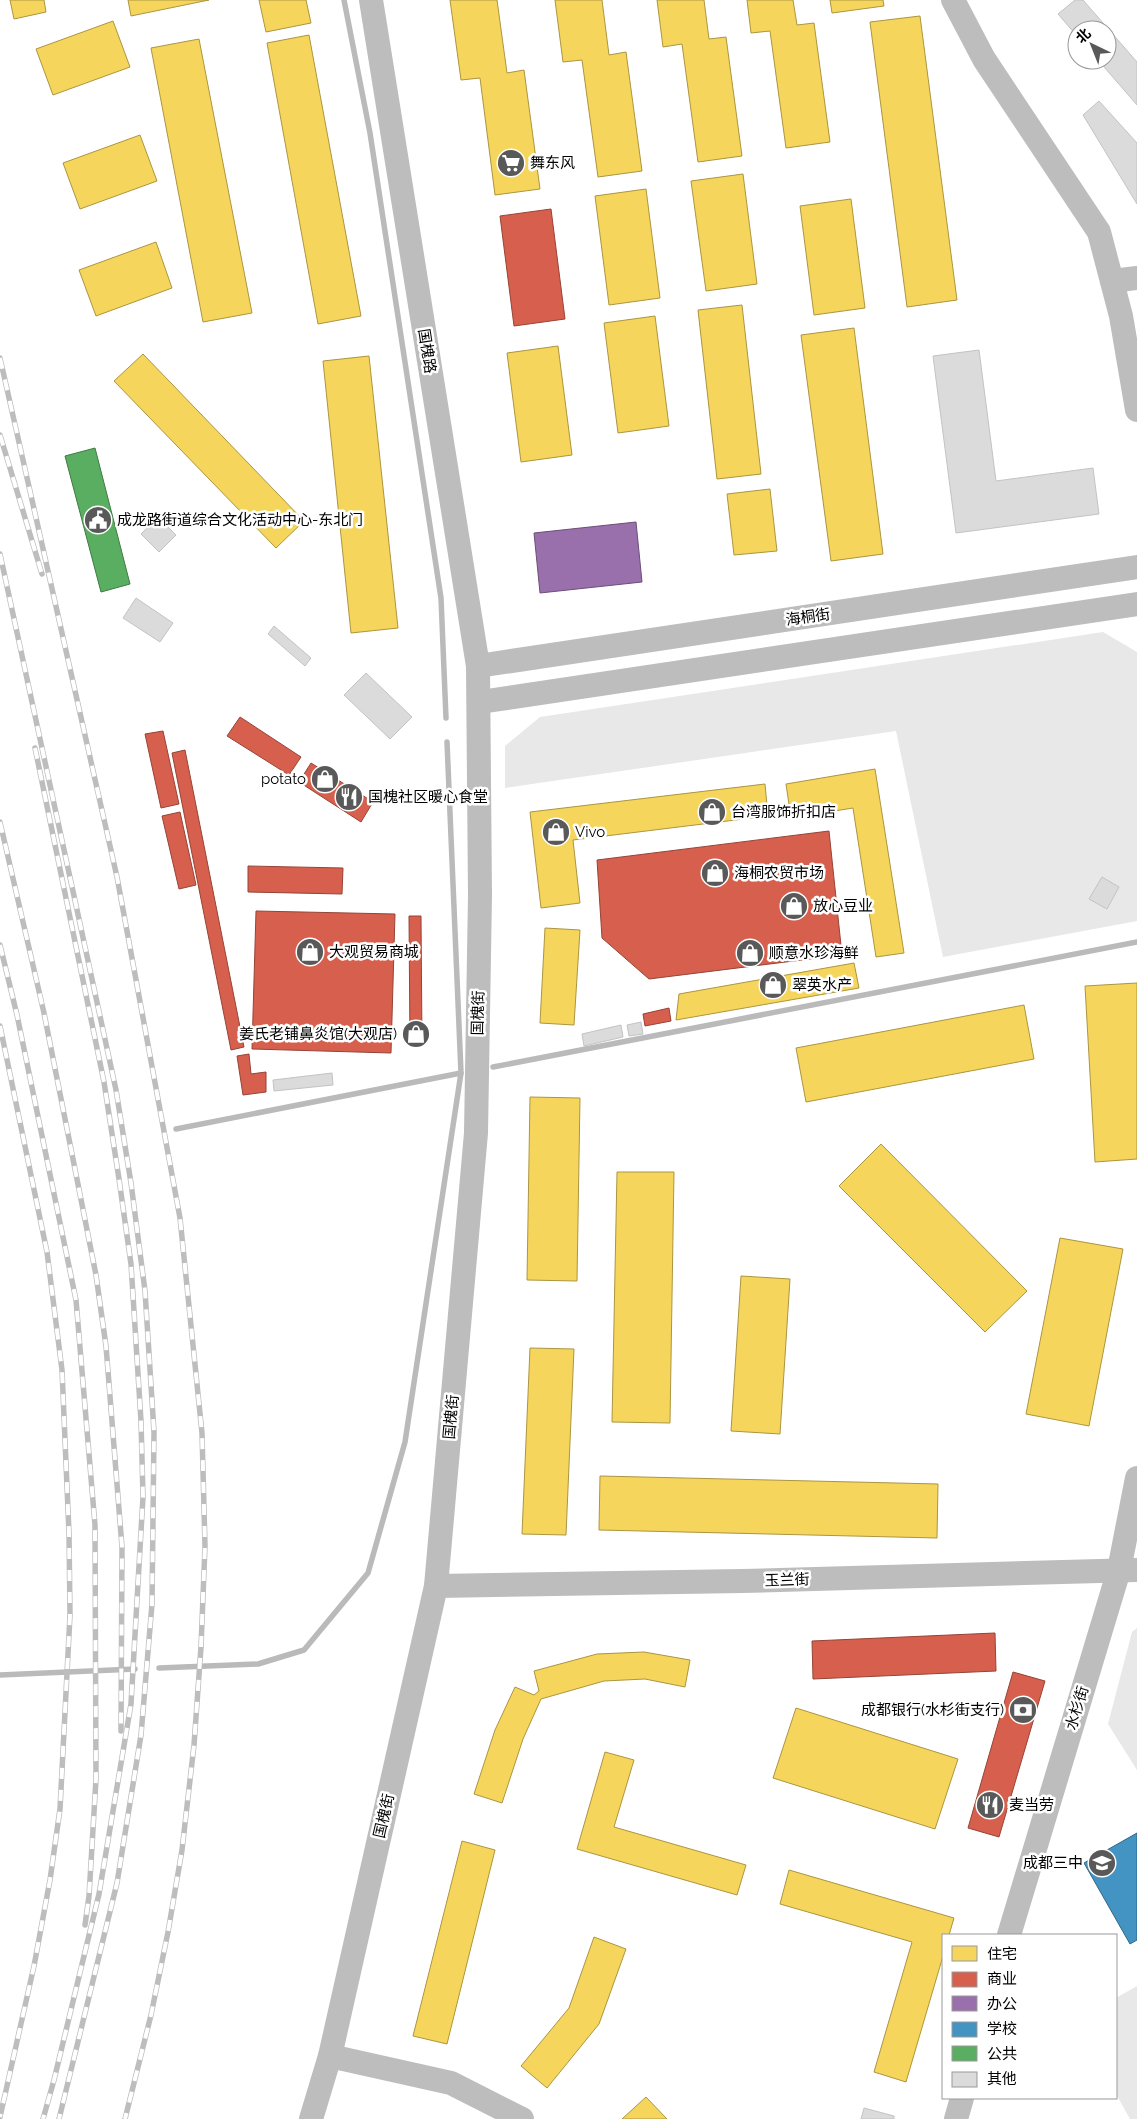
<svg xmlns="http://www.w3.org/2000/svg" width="1137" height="2119" viewBox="0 0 1137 2119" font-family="Raleway,'Noto Sans SC',sans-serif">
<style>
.green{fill:#e8e8e8}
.homes{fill:#f6d55c;stroke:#ac9540}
.shops{fill:#d6604d;stroke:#964336}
.offices{fill:#9970ab;stroke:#6b4e78}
.schools{fill:#4393c3;stroke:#2f6788}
.public{fill:#5aae61;stroke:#3f7a44}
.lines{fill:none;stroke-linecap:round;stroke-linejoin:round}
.stream{stroke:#bababa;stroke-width:5.5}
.building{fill:#dbdbdb;stroke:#c3c3c3}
.minor{stroke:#bdbdbd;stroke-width:24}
.rail-casing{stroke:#bdbdbd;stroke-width:5.5}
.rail{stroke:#fff;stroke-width:4;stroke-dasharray:11;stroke-linecap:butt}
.labels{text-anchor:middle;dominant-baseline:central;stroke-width:5;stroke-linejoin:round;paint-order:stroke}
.poi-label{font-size:15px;fill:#000;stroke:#fff;text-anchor:start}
.street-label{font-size:15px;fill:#000;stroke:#fff}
</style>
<rect width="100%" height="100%" fill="#fff"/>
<g class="green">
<path d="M1103,632L1137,652V921L943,957L896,731L505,788V746L540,717Z"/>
<path d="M1137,1628V1770L1108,1724L1132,1632Z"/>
<path d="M1137,1986V2119H1130L1116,2094V1998Z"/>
</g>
<g class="homes">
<path d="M10,0H44L46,12L14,19Z"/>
<path d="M128,0H209L131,16Z"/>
<path d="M259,0H306L311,23L266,32Z"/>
<path d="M450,0H497L507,73L524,70L540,189L495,195L480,78L461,80Z"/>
<path d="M555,0H602L609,55L626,52L642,171L598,177L582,60L563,62Z"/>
<path d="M657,0H704L709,39L726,37L742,156L698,162L682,44L663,47Z"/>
<path d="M747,0H793L797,25L814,23L830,142L786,148L770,31L751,33Z"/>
<path d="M830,0H883L884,6L832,13Z"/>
<path d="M920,16L957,300L907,307L870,22Z"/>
<path d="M113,21L130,67L53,95L36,49Z"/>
<path d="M309,35L361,316L318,324L267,43Z"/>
<path d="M199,39L252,313L203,322L151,48Z"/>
<path d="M140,135L157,181L80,209L63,163Z"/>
<path d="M743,174L757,284L706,291L691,181Z"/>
<path d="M646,189L660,298L609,305L595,196Z"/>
<path d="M851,199L865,308L814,315L800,206Z"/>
<path d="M156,242L172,288L96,316L79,270Z"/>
<path d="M742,305L761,474L717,479L698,310Z"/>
<path d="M655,316L669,426L618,433L604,323Z"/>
<path d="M854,328L883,554L831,561L801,335Z"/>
<path d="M558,346L572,455L521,462L507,353Z"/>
<path d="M143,354L304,521L276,548L114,381Z"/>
<path d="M369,356L398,628L351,633L323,361Z"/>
<path d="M770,489L777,551L734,555L727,494Z"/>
<path d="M875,769L904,953L876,957L853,808L791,818L786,784Z"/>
<path d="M765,784L768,816L573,840L580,903L541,908L530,812Z"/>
<path d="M545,928L580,930L574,1025L540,1023Z"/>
<path d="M854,963L859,988L676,1020L679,994Z"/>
<path d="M1137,983V1159L1095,1162L1085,986Z"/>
<path d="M1024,1005L1034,1059L806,1102L796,1048Z"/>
<path d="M530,1097L580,1098L577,1281L527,1280Z"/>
<path d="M881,1144L1027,1291L985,1332L839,1186Z"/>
<path d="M617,1172H674L670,1423L612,1422Z"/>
<path d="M1060,1238L1123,1249L1089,1426L1026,1414Z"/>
<path d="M741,1276L790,1279L780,1434L731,1431Z"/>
<path d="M530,1348L574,1349L566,1535L522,1534Z"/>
<path d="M600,1476L938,1484L937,1538L599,1530Z"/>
<path d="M644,1652L690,1660L685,1687L645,1679L604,1681L541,1699L523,1739L502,1803L474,1794L495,1730L515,1687L534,1695L539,1691L534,1671L597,1654Z"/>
<path d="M796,1708L958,1759L935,1829L773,1778Z"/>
<path d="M605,1752L634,1760L614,1827L746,1865L737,1895L577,1849Z"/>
<path d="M462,1841L495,1850L447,2044L413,2036Z"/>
<path d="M789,1870L954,1918L949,1935H943V1956L906,2082L874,2072L912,1942L780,1904Z"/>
<path d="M594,1937L626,1949L599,2024L547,2088L521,2066L569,2008Z"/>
<path d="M646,2097L667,2119H622Z"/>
</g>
<g class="shops">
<path d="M551,209L565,319L514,326L500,216Z"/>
<path d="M240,717L301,757L289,775L227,736Z"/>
<path d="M163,731L179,804L161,808L145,734Z"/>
<path d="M185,750L244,1047L231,1050L172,753Z"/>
<path d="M311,763L373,802L361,822L299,782Z"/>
<path d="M180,812L196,885L179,889L162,816Z"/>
<path d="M829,831L842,955L649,979L602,938L597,860Z"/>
<path d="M248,866L343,868L342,894L248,892Z"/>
<path d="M256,911L395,914L391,1053L252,1049Z"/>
<path d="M409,916H421L422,1044L410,1045Z"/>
<path d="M669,1008L671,1021L645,1026L643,1014Z"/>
<path d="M249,1054L251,1074L266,1072V1092L243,1095L237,1056Z"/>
<path d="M995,1633L996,1671L813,1679L812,1641Z"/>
<path d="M1013,1672L1045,1681L999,1837L968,1828Z"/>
</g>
<path class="offices" d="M636,522L642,582L540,593L534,533Z"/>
<path class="schools" d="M1137,1833V1940L1130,1944L1084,1863Z"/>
<path class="public" d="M95,448L130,584L101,592L65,456Z"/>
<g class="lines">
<g class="stream">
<path d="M344,0L370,133L441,598L446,718"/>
<path d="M493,1067L1137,942"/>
<path d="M176,1129L461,1073"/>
<path d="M159,1668L258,1664L304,1650L368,1573L405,1442L461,1073L447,742"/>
<path d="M0,1675L135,1669"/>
</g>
</g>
<g class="building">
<path d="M1075,0H1083L1137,62V105L1098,60H1107V30H1077V36L1058,14Z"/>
<path d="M1099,101L1137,143V204L1083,115Z"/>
<path d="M979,350L996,481L1093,468L1099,514L956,533L933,356Z"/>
<path d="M158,517L176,535L159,552L141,534Z"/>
<path d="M136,598L173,623L160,642L123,618Z"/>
<path d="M274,626L311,658L305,666L268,634Z"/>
<path d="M366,673L412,717L390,739L344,695Z"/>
<path d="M1102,877L1119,887L1107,909L1089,899Z"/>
<path d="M641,1022L643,1034L629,1036L627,1025Z"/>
<path d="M621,1025L623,1037L584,1046L582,1034Z"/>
<path d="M332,1073L333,1085L274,1091L273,1080Z"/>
<path d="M864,2108L894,2116V2119H861Z"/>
</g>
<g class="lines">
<g class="minor">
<path d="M953,0L984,59L1099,232L1121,316L1137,410"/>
<path d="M1112,281L1137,278"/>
<path d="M478,666L1137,567"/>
<path d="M480,702L1137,604"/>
<path d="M436,1586L742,1581L1137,1570"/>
<path d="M1009,1935L1119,1570L1137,1478"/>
<path d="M330,2056L451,2083L522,2119"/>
<path d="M311,2119L330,2056L436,1586L476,1133L480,895L478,666L371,0"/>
<path d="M956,2119L962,2098"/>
</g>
<defs>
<g id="rail">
<path d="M0,358L117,877L180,1218L202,1433L205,1546L201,1647L194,1745L182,1850L168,1932L151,2015L125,2119"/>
<path d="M0,435L42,574"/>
<path d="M0,554L116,1090L131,1183L145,1291L154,1432L152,1604L141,1735L117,1883L59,2119"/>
<path d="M35,748L104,1082L119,1179L131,1264L141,1421L143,1497L131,1704L99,1894L54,2080L43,2119"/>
<path d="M0,822L44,1013L96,1275L106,1346L122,1547L121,1731"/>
<path d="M0,945L17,1015L76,1300L95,1525L96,1779L89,1896L85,1925"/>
<path d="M0,1026L47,1252L62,1370L69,1533L70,1615L60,1809L50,1880L34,1966L0,2117"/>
</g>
</defs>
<use href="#rail" class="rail-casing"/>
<use href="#rail" class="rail"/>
</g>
<defs>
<symbol id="supermarket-disc" viewBox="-11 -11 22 22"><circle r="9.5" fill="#595959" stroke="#fff"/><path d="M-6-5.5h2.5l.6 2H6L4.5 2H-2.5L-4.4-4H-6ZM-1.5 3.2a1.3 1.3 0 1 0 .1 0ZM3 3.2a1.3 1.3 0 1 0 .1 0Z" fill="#fff"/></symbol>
<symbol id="civic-disc" viewBox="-11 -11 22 22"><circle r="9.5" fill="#595959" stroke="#fff"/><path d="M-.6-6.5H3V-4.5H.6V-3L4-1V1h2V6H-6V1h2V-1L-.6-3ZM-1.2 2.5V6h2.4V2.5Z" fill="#fff"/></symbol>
<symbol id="shop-disc" viewBox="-11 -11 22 22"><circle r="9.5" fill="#595959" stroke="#fff"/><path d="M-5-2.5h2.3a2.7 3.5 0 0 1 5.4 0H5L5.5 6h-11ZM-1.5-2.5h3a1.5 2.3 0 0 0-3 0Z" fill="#fff"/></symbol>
<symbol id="restaurant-disc" viewBox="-11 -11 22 22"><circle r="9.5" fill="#595959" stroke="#fff"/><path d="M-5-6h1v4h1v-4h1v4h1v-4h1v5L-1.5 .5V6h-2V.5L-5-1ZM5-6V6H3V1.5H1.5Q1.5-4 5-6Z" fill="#fff"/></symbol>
<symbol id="bank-disc" viewBox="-11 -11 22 22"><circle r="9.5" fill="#595959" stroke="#fff"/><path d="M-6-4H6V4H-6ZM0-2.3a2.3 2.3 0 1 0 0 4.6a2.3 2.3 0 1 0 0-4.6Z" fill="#fff"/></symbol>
<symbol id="school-disc" viewBox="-11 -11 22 22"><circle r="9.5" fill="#595959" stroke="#fff"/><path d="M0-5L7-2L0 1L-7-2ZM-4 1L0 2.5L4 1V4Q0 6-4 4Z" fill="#fff"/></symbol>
</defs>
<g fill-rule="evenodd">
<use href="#supermarket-disc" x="495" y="147" width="32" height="32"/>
<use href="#civic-disc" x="82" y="504" width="32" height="32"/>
<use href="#shop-disc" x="309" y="763" width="32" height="32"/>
<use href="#restaurant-disc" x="333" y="781" width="32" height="32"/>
<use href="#shop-disc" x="696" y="796" width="32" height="32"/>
<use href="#shop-disc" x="540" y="816" width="32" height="32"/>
<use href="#shop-disc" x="699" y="857" width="32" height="32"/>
<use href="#shop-disc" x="778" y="890" width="32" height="32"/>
<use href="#shop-disc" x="294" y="936" width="32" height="32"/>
<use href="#shop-disc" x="734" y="937" width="32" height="32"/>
<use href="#shop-disc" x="757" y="969" width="32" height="32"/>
<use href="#shop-disc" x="400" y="1018" width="32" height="32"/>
<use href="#bank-disc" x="1007" y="1694" width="32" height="32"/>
<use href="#restaurant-disc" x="974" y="1789" width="32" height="32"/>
<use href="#school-disc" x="1086" y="1847" width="32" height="32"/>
</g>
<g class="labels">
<g class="poi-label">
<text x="530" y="163">舞东风</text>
<text x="117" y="520">成龙路街道综合文化活动中心-东北门</text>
<text x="306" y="779" text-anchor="end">potato</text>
<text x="368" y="797">国槐社区暖心食堂</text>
<text x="731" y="812">台湾服饰折扣店</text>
<text x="575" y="832">Vivo</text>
<text x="734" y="873">海桐农贸市场</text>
<text x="813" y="906">放心豆业</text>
<text x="329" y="952">大观贸易商城</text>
<text x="769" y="953">顺意水珍海鲜</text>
<text x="792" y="985">翠英水产</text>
<text x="397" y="1034" text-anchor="end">姜氏老铺鼻炎馆(大观店)</text>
<text x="1004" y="1710" text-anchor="end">成都银行(水杉街支行)</text>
<text x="1009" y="1805">麦当劳</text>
<text x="1083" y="1863" text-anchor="end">成都三中</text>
</g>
<g class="street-label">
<text transform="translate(427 351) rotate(81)">国槐路</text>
<text transform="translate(808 617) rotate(-8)">海桐街</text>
<text transform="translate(478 1013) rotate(-89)">国槐街</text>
<text transform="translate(451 1417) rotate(-85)">国槐街</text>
<text transform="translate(787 1580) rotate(-2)">玉兰街</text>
<text transform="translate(1077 1708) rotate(-73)">水杉街</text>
<text transform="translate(384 1816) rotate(-77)">国槐街</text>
</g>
</g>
<rect x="942" y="1934" width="175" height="165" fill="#ffffff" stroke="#999999"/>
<rect x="952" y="1946" width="25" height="15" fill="#f6d55c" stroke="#999999"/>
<text x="987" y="1959" font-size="15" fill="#000000">住宅</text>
<rect x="952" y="1972" width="25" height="15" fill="#d6604d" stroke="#999999"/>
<text x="987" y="1984" font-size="15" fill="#000000">商业</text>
<rect x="952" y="1996" width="25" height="15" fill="#9970ab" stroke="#999999"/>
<text x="987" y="2009" font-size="15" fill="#000000">办公</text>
<rect x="952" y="2022" width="25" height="15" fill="#4393c3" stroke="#999999"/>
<text x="987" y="2034" font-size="15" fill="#000000">学校</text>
<rect x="952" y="2046" width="25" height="15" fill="#5aae61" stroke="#999999"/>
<text x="987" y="2059" font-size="15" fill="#000000">公共</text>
<rect x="952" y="2072" width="25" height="15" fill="#dbdbdb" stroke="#999999"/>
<text x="987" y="2084" font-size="15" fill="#000000">其他</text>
<g transform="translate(1092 45) rotate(317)"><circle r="24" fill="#ffffff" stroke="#999999"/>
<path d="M0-4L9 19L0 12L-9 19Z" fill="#595959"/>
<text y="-8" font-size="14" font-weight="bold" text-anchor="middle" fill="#000000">北</text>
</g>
</svg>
